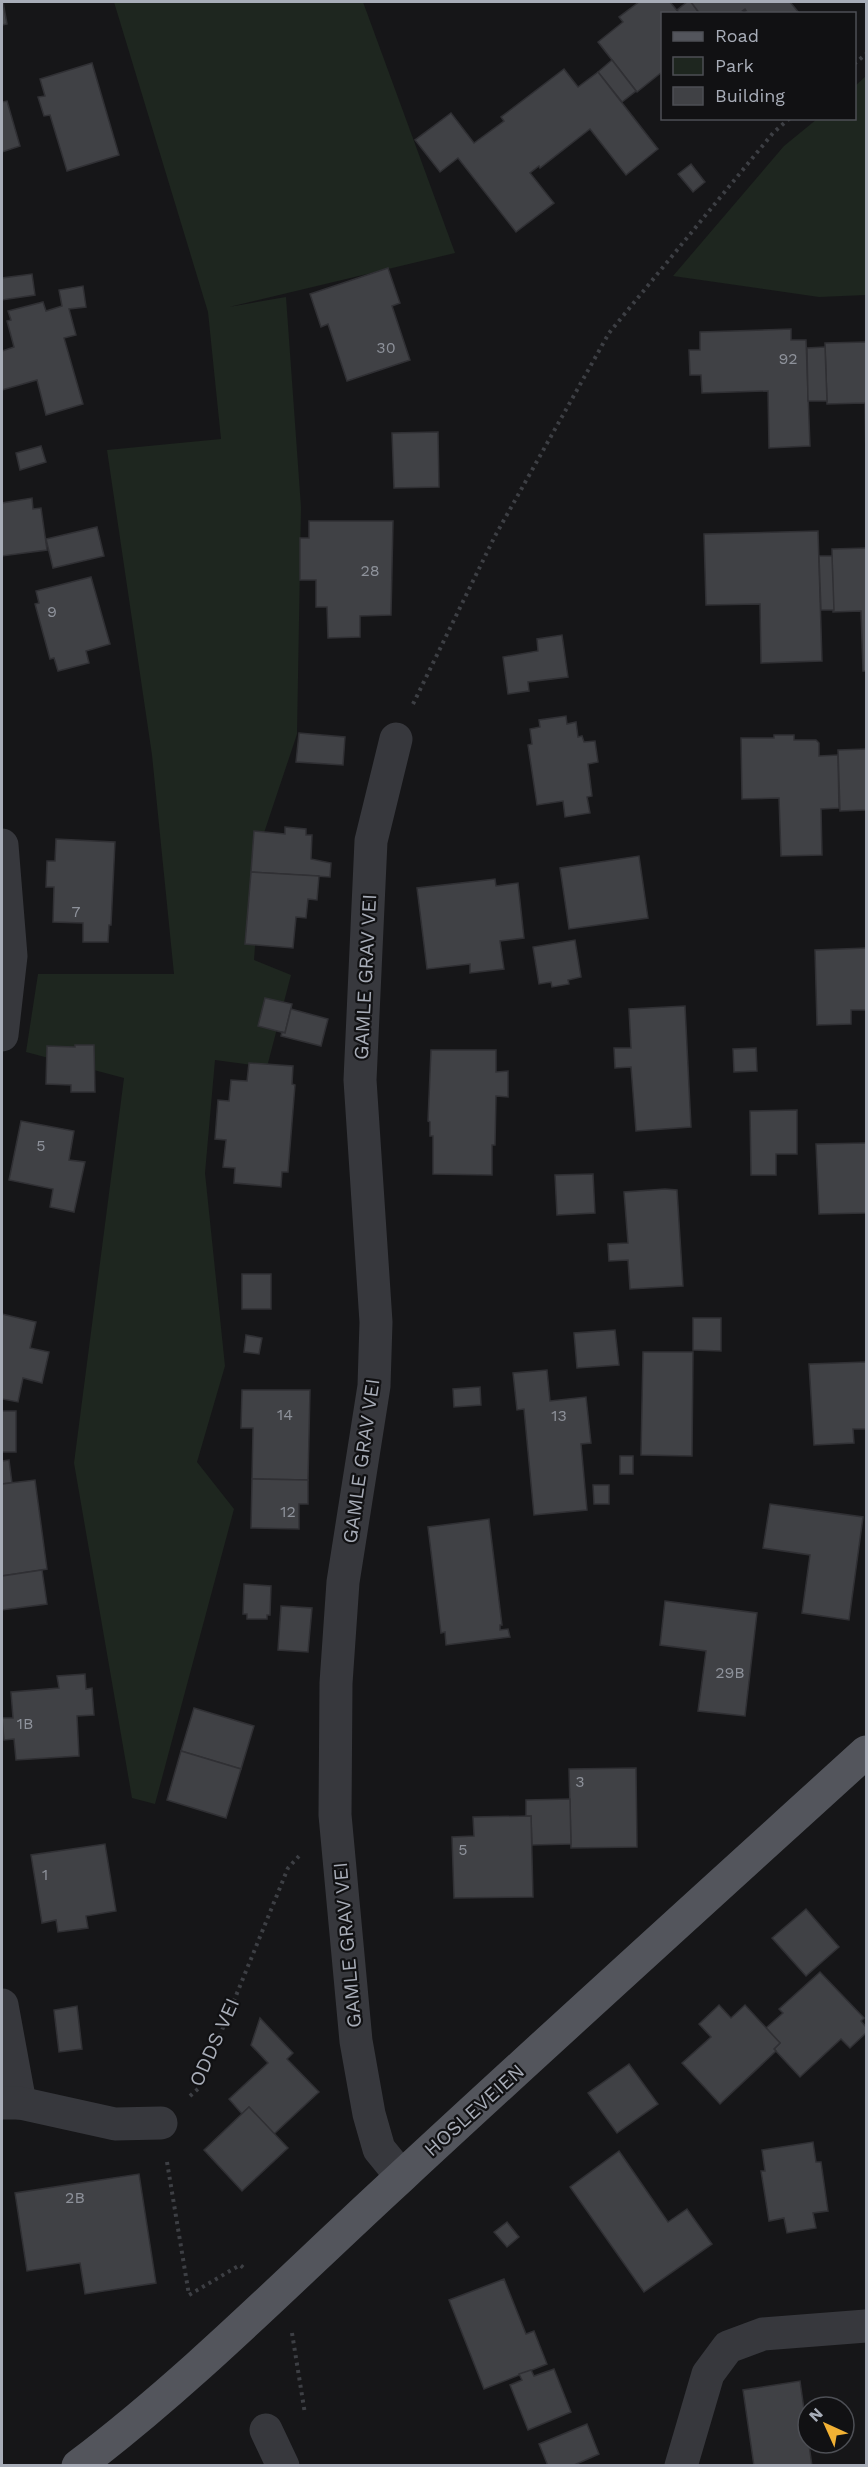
<svg xmlns="http://www.w3.org/2000/svg" width="868" height="2467" viewBox="0 0 868 2467" font-family="'Work Sans',sans-serif">
<style>
.green{fill:#1e261f}
.building{fill:#404145;stroke:#303034;stroke-width:1.5}
.lines{fill:none;stroke-linecap:round;stroke-linejoin:round}
.path{stroke:#3d3f44;stroke-width:4;stroke-dasharray:3 4.5;stroke-linecap:butt}
.minor{stroke:#37383d;stroke-width:33}
.major{stroke:#53555c;stroke-width:33}
.labels{text-anchor:middle;dominant-baseline:central;stroke-width:4.5;stroke-linejoin:round;paint-order:stroke}
.number-label{font-size:16px;fill:#8e929b}
.street-label{font-size:20px;fill:#a8adb8;stroke:#111113}
</style>
<rect width="100%" height="100%" fill="#161618"/>
<g class="green">
<path d="M114,2H363L455,253L229,307L286,297L301,507L297,734L263,836L254,960L291,975L267,1067L215,1060L205,1173L225,1366L197,1462L234,1509L155,1804L132,1798L74,1463L124,1078L26,1052L38,974H174L152,755L107,450L221,439L208,312Z"/>
<path d="M866,76V295L819,297L673,276L784,146L817,119L854,118L855,86Z"/>
</g>
<g class="building">
<path d="M2,2H3L7,24L2,25Z"/>
<path d="M639,2H670L680,14H662V72L637,92L598,42L623,22L619,17Z"/>
<path d="M687,2H691L700,14H680L677,10Z"/>
<path d="M691,2H790L800,14H748L745,9L738,14H700Z"/>
<path d="M612,60L636,91L622,102L598,72Z"/>
<path d="M92,63L119,155L67,171L50,115L44,116L38,97L45,96L40,79Z"/>
<path d="M564,69L578,87L598,72L658,149L626,175L590,129L540,168L539,166L530,173L554,203L516,232L458,158L440,172L415,140L451,113L474,143L504,121L501,117Z"/>
<path d="M7,101L20,146L2,152V102Z"/>
<path d="M691,164L705,182L693,192L678,174Z"/>
<path d="M388,268L400,303L392,306L410,360L347,381L328,324L321,327L310,294Z"/>
<path d="M32,274L35,295L2,300V278Z"/>
<path d="M83,286L86,307L69,309L76,335L64,338L83,404L46,415L37,380L2,390V351L14,347L7,321L11,320L8,311L43,302L46,311L62,306L59,290Z"/>
<path d="M791,329V340H806L810,446L769,448L768,391L702,393L701,375H690L689,350H700V332Z"/>
<path d="M866,342V461L865,403L827,404L825,343Z"/>
<path d="M825,347L827,401H808L807,348Z"/>
<path d="M438,432L439,487L394,488L392,433Z"/>
<path d="M41,446L46,462L20,470L16,453Z"/>
<path d="M32,498L33,509L41,508L47,550L2,556V503Z"/>
<path d="M309,521H393L391,615L360,616V637L328,638L327,607H316V580H300V538H309Z"/>
<path d="M97,527L104,556L53,568L46,539Z"/>
<path d="M818,531L822,661L761,663L760,604L706,605L704,534Z"/>
<path d="M866,548V671H863L861,611L833,612L832,549Z"/>
<path d="M819,556H832L834,610H821Z"/>
<path d="M91,577L110,644L86,651L89,663L58,671L54,658L50,659L35,604L39,603L36,591Z"/>
<path d="M562,635L568,677L528,682L529,691L508,694L503,657L538,651L537,639Z"/>
<path d="M566,716L567,724L576,722L578,737L582,736L584,742L595,741L598,762L588,764L592,796L587,797L590,813L565,817L563,801L537,805L528,745L532,744L530,729L540,727L539,720Z"/>
<path d="M299,733L345,737L343,765L296,762Z"/>
<path d="M774,735H794V740H816L819,743V756L838,755L839,808L821,809L822,855L781,856L779,798L742,799L741,738H774Z"/>
<path d="M866,749V810L840,811L838,750Z"/>
<path d="M285,827L306,829V835H312L311,859L331,863L330,877L251,872L254,831L285,834Z"/>
<path d="M56,839L115,842L111,925H109L108,942H83V923L53,922L54,887H46L47,861H55Z"/>
<path d="M639,856L648,918L569,929L560,868Z"/>
<path d="M251,872L319,876L317,900L308,899L306,918L296,917L293,948L245,944Z"/>
<path d="M495,879L496,886L518,883L524,938L500,941L504,969L470,973V964L427,969L417,888Z"/>
<path d="M575,940L581,977L568,980L569,984L552,987L551,982L539,984L533,947Z"/>
<path d="M866,948V1010H851V1024L817,1025L815,950Z"/>
<path d="M265,998L292,1004L285,1033L258,1026Z"/>
<path d="M685,1006L691,1127L636,1131L631,1067L615,1068L614,1048H631L629,1009Z"/>
<path d="M291,1009L328,1019L321,1046L281,1036L282,1032L285,1033Z"/>
<path d="M75,1045H94L95,1092H71V1085L46,1084L47,1046L75,1047Z"/>
<path d="M756,1048L757,1071L734,1072L733,1049Z"/>
<path d="M431,1050H496V1072L508,1071V1097L496,1096L495,1145H492V1175L433,1174V1136H430V1122L428,1121Z"/>
<path d="M249,1063L293,1066L292,1084L295,1085L288,1172H282L281,1187L234,1183L235,1168L223,1167L226,1140L215,1139L218,1100L229,1101L231,1080L247,1081Z"/>
<path d="M797,1110V1154H776V1175H751L750,1111Z"/>
<path d="M21,1121L74,1131L69,1160L85,1162L74,1212L50,1207L53,1189L9,1180Z"/>
<path d="M866,1143V1213L819,1214L816,1144Z"/>
<path d="M593,1174L595,1213L557,1215L555,1175Z"/>
<path d="M665,1189L677,1190L683,1286L630,1289L628,1260L609,1261L608,1244L628,1243L624,1192Z"/>
<rect x="242" y="1274" width="29" height="35"/>
<path d="M2,1314L36,1322L30,1348L49,1352L42,1383L23,1378L18,1402L2,1399Z"/>
<path d="M693,1318H721V1351L693,1350Z"/>
<path d="M615,1330L619,1365L577,1368L574,1333Z"/>
<path d="M246,1335L262,1338L259,1354L244,1352Z"/>
<path d="M643,1352H693L692,1456L641,1455Z"/>
<path d="M866,1362V1429H853L854,1443L814,1445L809,1364Z"/>
<path d="M547,1370L550,1401L586,1397L591,1443L581,1444L587,1510L534,1515L524,1409L517,1410L513,1373Z"/>
<path d="M480,1387L481,1405L454,1407L453,1389Z"/>
<path d="M242,1390H310L308,1480L252,1479L253,1428H241Z"/>
<rect x="2" y="1411" width="14" height="41"/>
<rect x="620" y="1456" width="13" height="18"/>
<path d="M9,1460L12,1483L2,1484V1461Z"/>
<path d="M252,1479L308,1480V1504H299V1529L251,1528Z"/>
<path d="M35,1480L47,1569L2,1576V1484Z"/>
<path d="M593,1485H609V1504H594Z"/>
<path d="M770,1504L863,1517L849,1620L802,1613L810,1555L763,1548Z"/>
<path d="M489,1519L502,1625H500V1630L508,1629L510,1637L446,1645L445,1632L441,1633L428,1527Z"/>
<path d="M42,1570L47,1604L2,1610V1576Z"/>
<path d="M244,1584L271,1586L270,1615H267V1619H247V1614H243Z"/>
<path d="M665,1601L757,1613L745,1716L698,1711L706,1651L660,1645Z"/>
<path d="M281,1606L312,1608L308,1652L278,1650Z"/>
<path d="M85,1674L86,1689L92,1688L94,1715L77,1716L79,1756L16,1760L14,1739L4,1740L2,1718H13L11,1692L59,1688L57,1676Z"/>
<path d="M194,1708L254,1726L241,1769L181,1751Z"/>
<path d="M181,1751L241,1769L226,1818L167,1800Z"/>
<path d="M636,1768L637,1847L571,1848L569,1769Z"/>
<path d="M570,1799L571,1844L532,1845L531,1816H526V1800Z"/>
<path d="M531,1816L533,1897L454,1898L452,1837L474,1836L473,1817Z"/>
<path d="M105,1844L116,1911L86,1916L88,1928L58,1932L56,1920L42,1923L31,1855Z"/>
<path d="M806,1909L839,1947L806,1976L772,1938Z"/>
<path d="M820,1972L864,2018L861,2021L866,2027V2033L850,2048L841,2039L800,2077L774,2049L780,2043L766,2028L783,2013L779,2009Z"/>
<path d="M719,2005L731,2018L745,2005L780,2043L774,2049L776,2051L720,2104L682,2063L711,2037L699,2024Z"/>
<path d="M77,2006L82,2049L59,2052L54,2010Z"/>
<path d="M260,2018L293,2053L287,2059L319,2092L274,2134L249,2107L242,2114L229,2099L268,2063L251,2045Z"/>
<path d="M629,2064L658,2104L617,2133L588,2093Z"/>
<path d="M249,2107L288,2148L242,2191L204,2150Z"/>
<path d="M813,2142L816,2162H821L828,2211L813,2213L816,2228L787,2233L784,2218L769,2221L761,2171H765L762,2150Z"/>
<path d="M619,2151L668,2222L687,2209L712,2244L644,2292L570,2187Z"/>
<path d="M139,2174L156,2283L85,2294L80,2263L27,2271L15,2193Z"/>
<path d="M507,2222L519,2237L507,2247L494,2232Z"/>
<path d="M504,2279L526,2334L534,2331L547,2364L484,2389L449,2300Z"/>
<path d="M554,2369L571,2412L528,2430L510,2385L522,2380L519,2374L531,2370L534,2376Z"/>
<path d="M800,2381L812,2466H754L743,2390Z"/>
<path d="M587,2424L599,2454L572,2466H548L539,2444Z"/>
</g>
<g class="lines">
<g class="path">
<path d="M854,64L866,54"/>
<path d="M413,704L495,536L609,333L773,133L790,118"/>
<path d="M190,2096L198,2089L288,1868L299,1856"/>
<path d="M167,2162L189,2295L240,2265L245,2269"/>
<path d="M292,2333L305,2414"/>
</g>
<g class="minor">
<path d="M396,739L371,841L360,1080L376,1322L374,1386L343,1582L336,1683L335,1815L356,2041L369,2114L379,2149L401,2176"/>
<path d="M2,845L11,956L2,1035"/>
<path d="M2,2005L20,2103"/>
<path d="M2,2103H20L115,2124L161,2123"/>
<path d="M266,2430L283,2466"/>
<path d="M681,2466L708,2374L728,2347L763,2334L866,2326"/>
</g>
<path class="major" d="M78,2466C193,2379 295,2274 401,2177C555,2034 711,1893 866,1752"/>
</g>
<g class="labels">
<g class="number-label">
<text x="386" y="347">30</text>
<text x="788" y="358">92</text>
<text x="370" y="570">28</text>
<text x="52" y="611">9</text>
<text x="76" y="911">7</text>
<text x="41" y="1145">5</text>
<text x="285" y="1414">14</text>
<text x="559" y="1415">13</text>
<text x="288" y="1511">12</text>
<text x="730" y="1672">29B</text>
<text x="25" y="1723">1B</text>
<text x="580" y="1781">3</text>
<text x="463" y="1849">5</text>
<text x="45" y="1874">1</text>
<text x="75" y="2197">2B</text>
</g>
<g class="street-label">
<text transform="translate(365 977) rotate(-87)">GAMLE GRAV VEI</text>
<text transform="translate(361 1461) rotate(-82)">GAMLE GRAV VEI</text>
<text transform="translate(347 1945) rotate(-95)">GAMLE GRAV VEI</text>
<text transform="translate(214 2042) rotate(-66)">ODDS VEI</text>
<text transform="translate(474 2110) rotate(-42)">HOSLEVEIEN</text>
</g>
</g>
<rect width="868" height="2467" fill="none" stroke="#a8adb8" stroke-width="6"/>
<rect x="661" y="12" width="195" height="108" fill="#111113" stroke="#4d4f55" stroke-width="1.5"/>
<rect x="673" y="32" width="30" height="9" fill="#53555c" stroke="#4d4f55" stroke-width="1.5"/>
<text x="715" y="42" font-size="18" fill="#a8adb8">Road</text>
<rect x="673" y="57" width="30" height="18" fill="#1e261f" stroke="#4d4f55" stroke-width="1.5"/>
<text x="715" y="72" font-size="18" fill="#a8adb8">Park</text>
<rect x="673" y="87" width="30" height="18" fill="#404145" stroke="#4d4f55" stroke-width="1.5"/>
<text x="715" y="102" font-size="18" fill="#a8adb8">Building</text>
<g transform="translate(826 2425) rotate(315)"><circle r="28" fill="#111113" stroke="#4d4f55" stroke-width="1.5"/>
<path d="M0-4.5L10 22L0 15L-10 22Z" fill="#f2b134"/>
<text y="-9" font-size="16" font-weight="bold" text-anchor="middle" fill="#a8adb8">N</text>
</g>
</svg>
